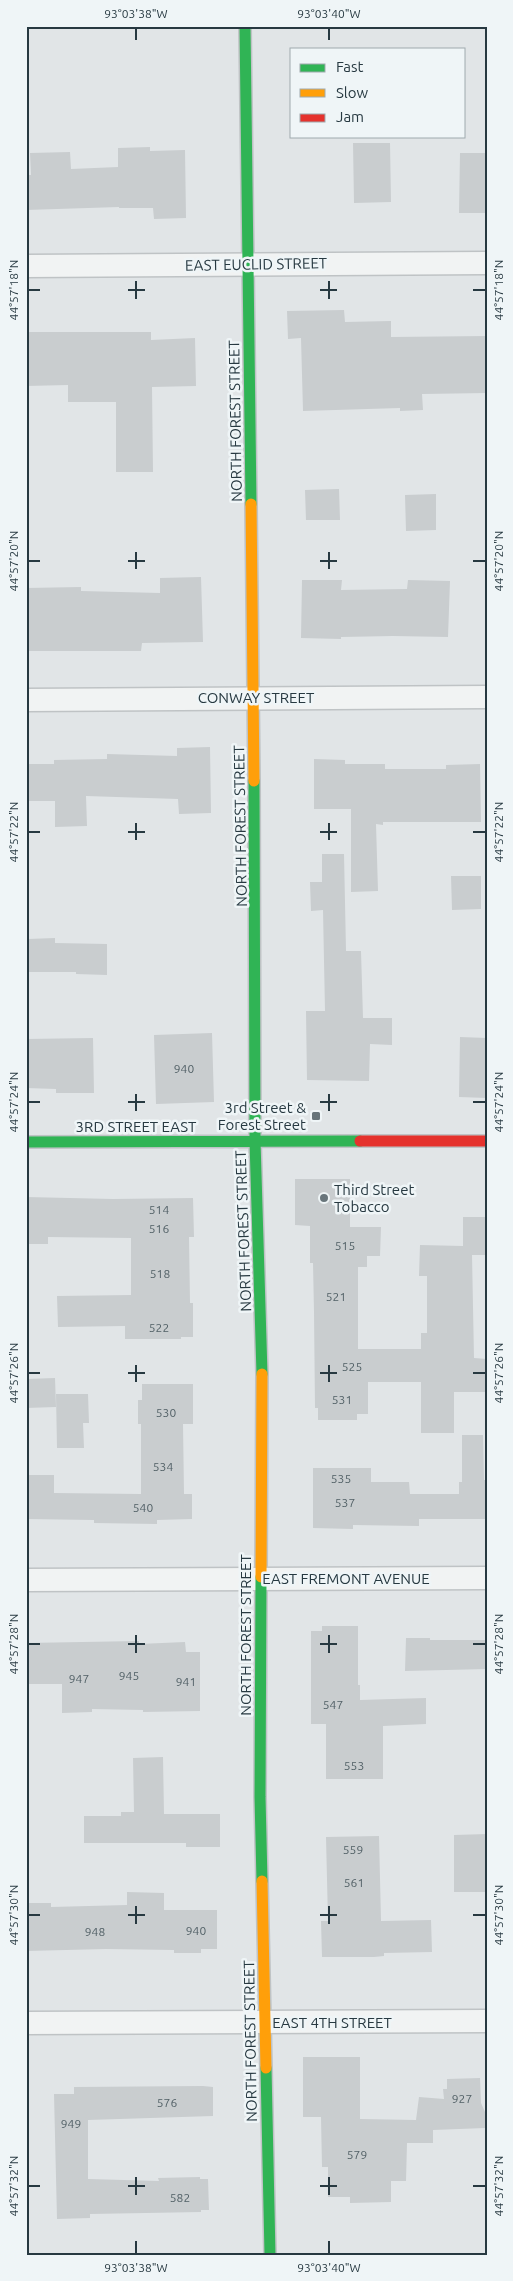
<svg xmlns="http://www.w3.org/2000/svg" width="513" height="2281" font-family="Ubuntu,sans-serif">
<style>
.building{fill:#c9cdcf}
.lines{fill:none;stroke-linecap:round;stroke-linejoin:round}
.street-casing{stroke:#bfc3c5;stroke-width:25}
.fast-casing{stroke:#bfc3c5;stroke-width:14}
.slow-casing{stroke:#bfc3c5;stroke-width:14}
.jam-casing{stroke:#bfc3c5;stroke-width:14}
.street{stroke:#f1f3f3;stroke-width:22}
.fast{stroke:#30b455;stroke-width:11}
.slow{stroke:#ff9f0a;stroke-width:11}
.jam{stroke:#e5322d;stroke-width:11}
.ticks{fill:none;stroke:#273941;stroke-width:2}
.poi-dot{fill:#68757b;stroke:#eff5f7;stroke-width:2}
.labels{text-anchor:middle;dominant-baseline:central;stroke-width:5;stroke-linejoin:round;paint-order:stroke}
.number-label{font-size:12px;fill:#505f65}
.street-label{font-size:15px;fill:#273941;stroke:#eff5f7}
.poi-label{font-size:15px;fill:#273941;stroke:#eff5f7;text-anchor:end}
.neatline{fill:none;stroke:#273941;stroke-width:2}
.ticks-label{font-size:12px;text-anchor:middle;fill:#273941}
</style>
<rect width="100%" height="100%" fill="#e1e5e7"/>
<path class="building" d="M353,143H390L391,202L354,203Z
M150,147V151L185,150L186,218L154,219L153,208H119V207L26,210V175H31L30,153L70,152L71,169L118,167V148Z
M460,153H487V213H459Z
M344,310L345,322L391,321V337L487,336V393L422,394L423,410L400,411V408L303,411L301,338L288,339L287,311Z
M26,332H151V340L195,338L196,386L152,387L153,472H116V402H68V385L26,386Z
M339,489L340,520H306L305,490Z
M436,494V530L406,531L405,495Z
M201,577L203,642L142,643L141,651H26V588L81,587V591L160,593V578Z
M302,580H342L341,590L407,589L408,580L450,581L448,637L393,636L341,637V639L301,638Z
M210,747L211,813L179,814L178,799L86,796L87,826L55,827V801H26V764H54V760L107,759V754L177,756V748Z
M314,759L345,760V764H385V769H446V765L480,764L481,822H383V825L376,824L378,891L351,892V809H314Z
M322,854H344L346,951H361L363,1018H392V1045L370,1044L369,1081L307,1080L306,1011H325L323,910L311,911L310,882H322Z
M451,876H481V909L452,910Z
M55,938V943L107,944V975L76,974V972H28V939Z
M212,1033L214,1102L156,1104L154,1035Z
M460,1037L487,1038V1098L459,1097Z
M93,1038L94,1093H56V1089L26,1088V1039Z
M295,1179H350V1227H381L380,1256H367V1267H358V1349H421V1333H427V1276H419L420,1245L463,1246V1217H487V1255H472L474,1358L487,1359V1392H454V1433H421V1382H368V1414H357V1420H318V1408H315L314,1312L313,1263H310V1226L295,1225Z
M26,1197L113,1199L193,1198L194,1237H189L190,1303H193V1337H181V1339H125V1326L58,1327L57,1296L131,1295V1238L48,1237V1244H26Z
M55,1378L56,1407L26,1408V1379Z
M142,1384H193V1424H183L184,1494H192V1519L157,1520V1524L94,1523V1520L26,1519V1475H54V1493L141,1494V1424H138V1400H142Z
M56,1394H88L89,1423H83L84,1448H57Z
M462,1435H483L484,1480H487V1519H419V1526L353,1525V1529L313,1528V1468H371V1482H409L410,1494H459V1482H462Z
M322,1626H358V1685H360V1700L426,1698V1724L383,1726V1779H326V1724H311V1631H322Z
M406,1638H430V1640H487V1669L405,1671Z
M139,1641V1644L185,1642L186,1652H200V1711L143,1712V1710L92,1709V1712L62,1713V1684H26V1643Z
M163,1757L164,1814H220V1847H186V1843H84V1816H121V1812H134L133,1758Z
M487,1834V1892H454V1835Z
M379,1836L381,1921L431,1920L432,1952L384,1953V1956L374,1957H322L321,1921H328L326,1837Z
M127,1892L164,1893V1910H217V1949H201V1953H174V1950L106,1949L26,1951V1903H51V1907L127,1905Z
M303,2057H360V2119L416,2120L419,2097L444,2099L443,2089H447V2079L480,2078L481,2103L485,2112V2128L433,2130V2143H407L406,2181H391V2202L350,2203V2197H328V2167H322L321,2117H303Z
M203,2086L213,2087V2116L88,2120V2179L159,2181L158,2178L200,2177V2179H208L209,2210H201V2212L90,2214V2218L57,2219L54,2094H74V2087Z"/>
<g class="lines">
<defs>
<path id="street" d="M26,266L487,263
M26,700L487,697
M26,1580L487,1578
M26,2023L487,2021"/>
<path id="fast" d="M245,26L251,504
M254,781L255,1141L262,1374
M26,1142L360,1141
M261,1577L260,1797L262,1881
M266,2068L270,2255"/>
<path id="slow" d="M251,504L254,781
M261,1577L262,1374
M262,1881L266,2068"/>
<path id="jam" d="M360,1141H487"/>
</defs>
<use href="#street" class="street-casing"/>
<use href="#fast" class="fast-casing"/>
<use href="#slow" class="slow-casing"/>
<use href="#jam" class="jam-casing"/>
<use href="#street" class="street"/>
<use href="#fast" class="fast"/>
<use href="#slow" class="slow"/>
<use href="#jam" class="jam"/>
</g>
<path class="ticks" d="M136,28V40M329,28V40M136,281V299M329,281V299M28,290H40M128,290H145M320,290H337M473,290H486M136,552V569M329,552V569M28,561H40M128,561H145M320,561H337M473,561H486M136,823V840M329,823V840M28,832H40M128,832H145M320,832H337M473,832H486M136,1094V1111M329,1094V1111M28,1102H40M128,1102H145M320,1102H337M473,1102H486M136,1365V1382M329,1365V1382M28,1373H40M128,1373H145M320,1373H337M473,1373H486M136,1635V1653M329,1635V1653M28,1644H40M128,1644H145M320,1644H337M473,1644H486M136,1906V1924M329,1906V1924M28,1915H40M128,1915H145M320,1915H337M473,1915H486M136,2177V2195M329,2177V2195M28,2186H40M128,2186H145M320,2186H337M473,2186H486M136,2241V2254M329,2241V2254"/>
<g class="poi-dot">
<rect x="311" y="1111" width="10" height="10" rx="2.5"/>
<circle cx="324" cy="1198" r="5"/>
</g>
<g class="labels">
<g class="number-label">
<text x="184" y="1068">940</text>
<text x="159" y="1209">514</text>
<text x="159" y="1228">516</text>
<text x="345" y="1245">515</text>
<text x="160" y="1273">518</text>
<text x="336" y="1296">521</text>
<text x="159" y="1327">522</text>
<text x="352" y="1366">525</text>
<text x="342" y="1399">531</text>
<text x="166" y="1412">530</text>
<text x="163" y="1466">534</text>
<text x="341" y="1478">535</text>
<text x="345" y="1502">537</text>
<text x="143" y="1507">540</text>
<text x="129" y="1675">945</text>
<text x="79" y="1678">947</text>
<text x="186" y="1681">941</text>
<text x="333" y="1704">547</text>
<text x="354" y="1765">553</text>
<text x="353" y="1849">559</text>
<text x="354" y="1882">561</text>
<text x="196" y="1930">940</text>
<text x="95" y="1931">948</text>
<text x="462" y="2098">927</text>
<text x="167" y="2102">576</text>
<text x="71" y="2123">949</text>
<text x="357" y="2154">579</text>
<text x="180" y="2197">582</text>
</g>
<g class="street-label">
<text transform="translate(256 264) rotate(-1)">EAST EUCLID STREET</text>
<text transform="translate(235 421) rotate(-91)">NORTH FOREST STREET</text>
<text x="256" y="697">CONWAY STREET</text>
<text transform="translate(240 826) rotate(-91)">NORTH FOREST STREET</text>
<text x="136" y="1126">3RD STREET EAST</text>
<text transform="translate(243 1231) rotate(-92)">NORTH FOREST STREET</text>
<text x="346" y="1578">EAST FREMONT AVENUE</text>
<text transform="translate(245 1635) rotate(-90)">NORTH FOREST STREET</text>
<text x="332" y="2022">EAST 4TH STREET</text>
<text transform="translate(250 2041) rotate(-91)">NORTH FOREST STREET</text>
</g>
<g class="poi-label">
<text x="306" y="1107">3rd Street &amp;<tspan x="306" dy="17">Forest Street</tspan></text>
<text x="334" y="1189" text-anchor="start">Third Street<tspan x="334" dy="17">Tobacco</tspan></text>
</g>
</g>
<rect width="513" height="2281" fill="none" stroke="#eff5f7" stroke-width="55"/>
<rect x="290" y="48" width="175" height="90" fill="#eff5f7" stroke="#9faaae"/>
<rect x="300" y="64" width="25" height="8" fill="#30b455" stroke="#9faaae"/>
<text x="336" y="72" font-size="15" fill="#273941">Fast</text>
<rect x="300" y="89" width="25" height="8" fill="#ff9f0a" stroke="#9faaae"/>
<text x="336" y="98" font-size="15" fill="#273941">Slow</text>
<rect x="300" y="114" width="25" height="8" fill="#e5322d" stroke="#9faaae"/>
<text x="336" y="122" font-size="15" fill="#273941">Jam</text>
<rect x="28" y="28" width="458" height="2226" class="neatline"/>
<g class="ticks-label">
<text x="136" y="18">93°03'38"W</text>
<text x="329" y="18">93°03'40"W</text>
<text transform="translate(499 290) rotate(-90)" y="4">44°57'18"N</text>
<text transform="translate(14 290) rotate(-90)" y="4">44°57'18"N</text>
<text transform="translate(14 561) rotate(-90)" y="4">44°57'20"N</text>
<text transform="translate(499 561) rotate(-90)" y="4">44°57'20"N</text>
<text transform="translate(14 832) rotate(-90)" y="4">44°57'22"N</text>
<text transform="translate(499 832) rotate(-90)" y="4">44°57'22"N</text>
<text transform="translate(14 1102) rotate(-90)" y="4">44°57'24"N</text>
<text transform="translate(499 1102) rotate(-90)" y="4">44°57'24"N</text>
<text transform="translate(14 1373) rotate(-90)" y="4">44°57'26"N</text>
<text transform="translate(499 1373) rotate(-90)" y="4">44°57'26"N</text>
<text transform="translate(14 1644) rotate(-90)" y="4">44°57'28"N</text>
<text transform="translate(499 1644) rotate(-90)" y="4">44°57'28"N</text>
<text transform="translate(14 1915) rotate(-90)" y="4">44°57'30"N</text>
<text transform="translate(499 1915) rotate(-90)" y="4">44°57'30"N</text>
<text transform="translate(14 2186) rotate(-90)" y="4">44°57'32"N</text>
<text transform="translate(499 2186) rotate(-90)" y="4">44°57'32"N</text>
<text x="136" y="2272">93°03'38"W</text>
<text x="329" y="2272">93°03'40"W</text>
</g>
</svg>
